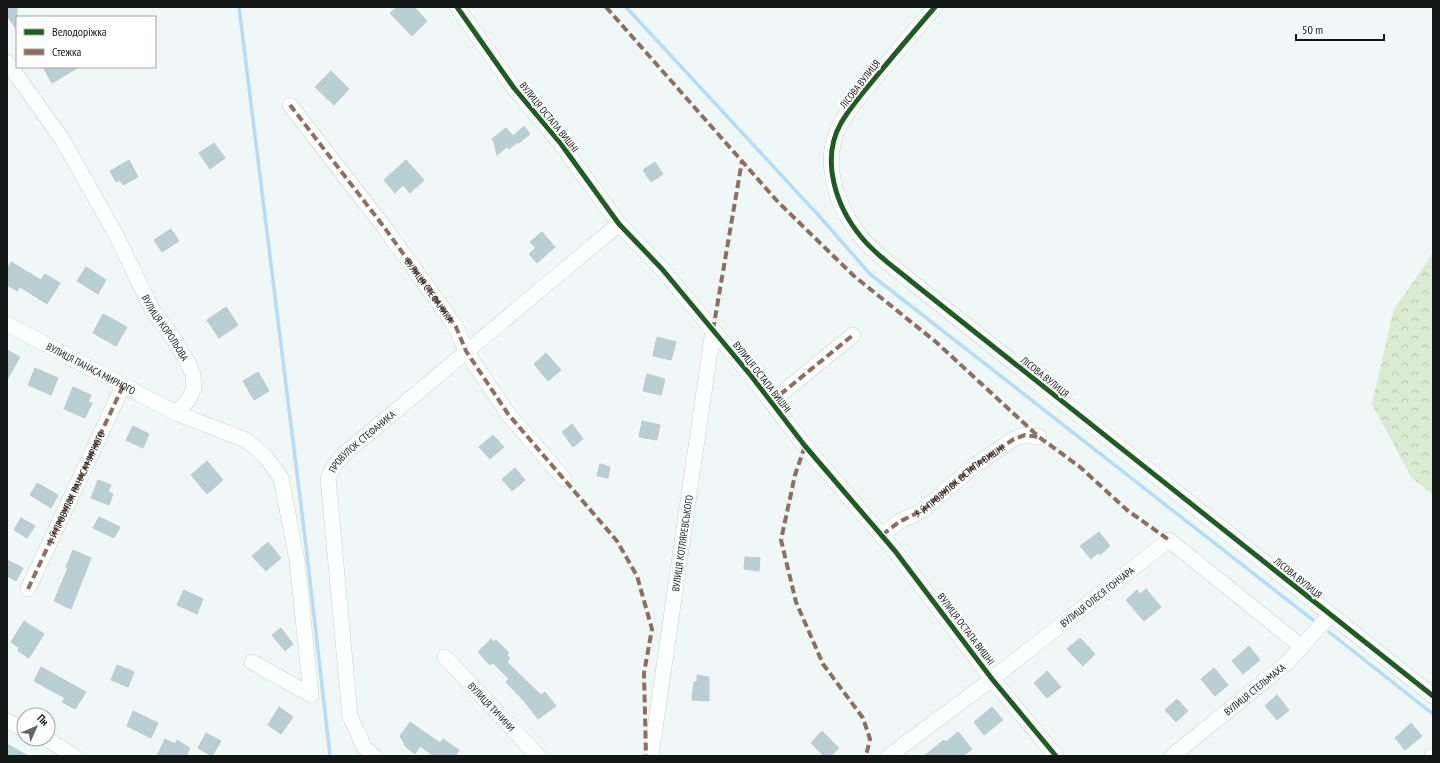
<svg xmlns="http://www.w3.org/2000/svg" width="1440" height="763" font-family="'PT Sans Narrow',sans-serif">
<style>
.forest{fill:url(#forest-crowns)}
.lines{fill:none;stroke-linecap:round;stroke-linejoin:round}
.stream{stroke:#b4ddf8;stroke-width:3.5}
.building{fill:#b8cfd3;stroke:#c1c8c8}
.minor-casing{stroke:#ccd2d1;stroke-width:16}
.minor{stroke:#fdfefe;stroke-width:15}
.quiet{stroke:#8d6e63;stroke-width:4;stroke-dasharray:8 4;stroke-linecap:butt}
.cycleway-casing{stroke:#fff;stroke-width:8}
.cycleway{stroke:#1b5e20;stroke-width:5}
.labels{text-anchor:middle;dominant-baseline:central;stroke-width:4;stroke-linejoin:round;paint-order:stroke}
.street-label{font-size:10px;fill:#131817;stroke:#fff}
</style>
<defs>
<pattern id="forest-crowns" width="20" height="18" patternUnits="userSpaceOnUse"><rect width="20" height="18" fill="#d9ecd2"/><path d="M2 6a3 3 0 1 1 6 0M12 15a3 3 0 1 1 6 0" fill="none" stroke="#b9cab4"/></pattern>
</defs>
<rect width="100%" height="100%" fill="#f0f8f7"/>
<path class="forest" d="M1433,253V495L1411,477L1372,404L1393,311Z"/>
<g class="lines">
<path class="stream" d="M239,7L306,546L330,756
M626,7L820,217L870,274L1313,620
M1329,632L1433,714"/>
</g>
<path class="building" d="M7,7H17V30L7,16Z
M397,7H414L427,21L412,36L390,13Z
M43,67H79L52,83Z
M331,71L349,89L334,105L315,87Z
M524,126L530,134L519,143L518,142L509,149L507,147L497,155L494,142L492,139L506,128L513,136Z
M214,143L225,158L210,169L199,153Z
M129,160L138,177L123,185L120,180L116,182L110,171Z
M406,160L424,180L410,193L403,185L395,193L384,180Z
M655,162L663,174L651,182L643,170Z
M171,229L179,241L162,252L154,240Z
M542,232L555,247L537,263L529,254L536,248L530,242Z
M11,262L41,280L45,274L60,283L47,304L20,287L17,291L7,285V269Z
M86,267L106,280L98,294L77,281Z
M226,307L238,325L219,338L207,320Z
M103,314L127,327L116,346L93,333Z
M657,337L676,342L671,360L653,356Z
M7,350L20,357L7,380Z
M546,353L561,370L548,381L534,364Z
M35,368L58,378L51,395L28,385Z
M258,372L269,391L254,400L243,381Z
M647,374L665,379L661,395L643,391Z
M73,387L91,395L88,402L92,403L85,418L64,409Z
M642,421L660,425L657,440L639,437Z
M572,424L583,439L573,447L562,432Z
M133,426L149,434L143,448L126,440Z
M493,435L504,447L490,459L479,447Z
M207,461L223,480L207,494L191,475Z
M600,464L610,467L608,478L597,476Z
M515,468L525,480L512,491L502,479Z
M98,480L111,485L108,492L113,494L109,505L91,498Z
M37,483L58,495L51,508L30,495Z
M99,517L120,527L114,538L93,528Z
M21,518L35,526L27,538L14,530Z
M1099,532L1110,546L1100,555L1098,553L1091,559L1080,546Z
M268,542L281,558L266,571L252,556Z
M73,550L91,558L71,609L54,601L68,568L66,567Z
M745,557L760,558L759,571L744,569Z
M7,560L23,568L16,581L7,576Z
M1146,589L1161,607L1144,621L1126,600L1137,590L1140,594Z
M184,590L203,599L197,614L177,605Z
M24,621L44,634L29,658L18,651L19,648L11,642Z
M281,628L293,644L285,651L272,635Z
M1080,638L1095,654L1083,666L1067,649Z
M491,639L494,642L496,640L509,653L507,655L510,658L507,662L541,695L545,692L556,706L538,719L525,702L506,682L509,679L493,663L490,665L478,652Z
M1249,646L1260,660L1243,674L1232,661Z
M117,665L134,672L128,687L111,680Z
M41,667L86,692L75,709L62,702L65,698L34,681Z
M1214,668L1228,685L1215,696L1201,679Z
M1047,671L1061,687L1047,698L1034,683Z
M697,675L709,677V701L692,700L694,682H697Z
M1277,695L1289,710L1277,720L1265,706Z
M1177,699L1188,711L1176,722L1165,710Z
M279,707L293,717L281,734L268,725Z
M992,707L1003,720L984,735L974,722Z
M133,711L158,723L151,738L127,726Z
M410,722L440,743L443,739L459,750L455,756H434L420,746L415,754L406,747L400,736Z
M1411,723L1422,736L1405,750L1395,738Z
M822,731L839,748L831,756H824L811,743Z
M958,732L972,749L963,756H924L944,740L946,742Z
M206,733L221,741L212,756L198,748Z
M165,739L175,744L177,740L190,748L186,756H157Z
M7,744L28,756H7Z"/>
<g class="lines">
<defs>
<g id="minor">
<path d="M457,7L514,88L561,144L619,224L662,269L752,377L805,446L895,551L992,679L1056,756"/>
<path d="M935,7C916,29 898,50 880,72C867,88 852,104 841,123C820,160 836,207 862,238C876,255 895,268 912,282L1433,696"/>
<path id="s1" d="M7,62L62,139L115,233L152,309L173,338L187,361L193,375L194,388L189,399L176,413"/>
<path id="s2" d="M290,105L384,227L456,327L466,351L508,414L564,479"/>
<path id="s3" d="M7,324L176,413L246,440L266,457L281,478L297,560L311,695L252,662"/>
<path d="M771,402L853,335"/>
<path id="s4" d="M882,535L899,522L923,510L974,466L1014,439L1025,435L1039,437"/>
<path d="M28,589L123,386"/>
<path id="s5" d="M445,657L538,756"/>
<path d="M7,721L24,729"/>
<path d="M47,739L74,756"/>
<path id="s6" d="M374,756L364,747L350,716L328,478L334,466L344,454L619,224"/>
<path id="s7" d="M651,756L713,330"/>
<path id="s8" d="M889,756L992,679L1169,540L1302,647"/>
<path id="s9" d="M1172,756L1288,662L1330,615"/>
<path d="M1432,756H1433"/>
</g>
</defs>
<use href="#minor" class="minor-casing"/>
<use href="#minor" class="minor"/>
<g class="quiet">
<path d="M606,7L778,202L854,276L936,342L1039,437L1080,467L1127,510L1169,540"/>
<path d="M290,105L384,227L456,327L466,351L508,414L617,541L637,576L652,629L644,673L646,756"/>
<path d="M713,330L742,161"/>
<path d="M771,402L853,335"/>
<path d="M805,446L795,475L781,540L796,602L823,664L863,718L870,739L866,756"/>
<path d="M882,535L899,522L923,510L974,466L1014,439L1025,435L1039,437"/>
<path id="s10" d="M28,589L123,386"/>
</g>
<defs>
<path id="cycleway" d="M457,7L514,88L561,144L619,224L662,269L752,377L805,446L895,551L992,679L1056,756
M935,7C916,29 898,50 880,72C867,88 852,104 841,123C820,160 836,207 862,238C876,255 895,268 912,282L1433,696"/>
</defs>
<use href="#cycleway" class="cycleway-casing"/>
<use href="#cycleway" class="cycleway"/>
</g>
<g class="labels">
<g class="street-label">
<text transform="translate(860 84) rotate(-52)">ЛІСОВА ВУЛИЦЯ</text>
<text transform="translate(549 117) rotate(51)">ВУЛИЦЯ ОСТАПА ВИШНІ</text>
<text stroke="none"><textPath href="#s2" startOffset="232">ВУЛИЦЯ СТЕФАНИКА</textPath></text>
<text stroke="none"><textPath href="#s1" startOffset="310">ВУЛИЦЯ КОРОЛЬОВА</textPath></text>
<text stroke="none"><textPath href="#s3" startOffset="95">ВУЛИЦЯ ПАНАСА МИРНОГО</textPath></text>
<text transform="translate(762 377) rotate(52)">ВУЛИЦЯ ОСТАПА ВИШНІ</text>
<text transform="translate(1045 377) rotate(39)">ЛІСОВА ВУЛИЦЯ</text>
<text stroke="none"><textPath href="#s6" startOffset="337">ПРОВУЛОК СТЕФАНИКА</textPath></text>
<text stroke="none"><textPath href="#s4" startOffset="95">3-Й ПРОВУЛОК ОСТАПА ВИШНІ</textPath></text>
<text stroke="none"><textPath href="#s10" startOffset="112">1-Й ПРОВУЛОК ПАНАСА МИРНОГО</textPath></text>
<text stroke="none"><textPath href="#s7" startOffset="215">ВУЛИЦЯ КОТЛЯРЕВСЬКОГО</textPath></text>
<text transform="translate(1298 578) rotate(39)">ЛІСОВА ВУЛИЦЯ</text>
<text stroke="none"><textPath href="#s8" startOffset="262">ВУЛИЦЯ ОЛЕСЯ ГОНЧАРА</textPath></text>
<text transform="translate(966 629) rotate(53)">ВУЛИЦЯ ОСТАПА ВИШНІ</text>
<text stroke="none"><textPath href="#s9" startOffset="106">ВУЛИЦЯ СТЕЛЬМАХА</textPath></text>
<text stroke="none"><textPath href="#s5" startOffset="68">ВУЛИЦЯ ТИЧИНИ</textPath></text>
</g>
</g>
<rect width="1440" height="763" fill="none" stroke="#131817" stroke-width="16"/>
<rect x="16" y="16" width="140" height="52" fill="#ffffff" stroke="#a1a3a2"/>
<rect x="24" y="29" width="20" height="6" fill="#1b5e20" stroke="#a1a3a2"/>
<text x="52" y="36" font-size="12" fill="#131817">Велодоріжка</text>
<rect x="24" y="49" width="20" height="6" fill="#8d6e63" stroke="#a1a3a2"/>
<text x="52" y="56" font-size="12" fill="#131817">Стежка</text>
<g transform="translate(36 727) rotate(45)"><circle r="19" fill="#ffffff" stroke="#a1a3a2"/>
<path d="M0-3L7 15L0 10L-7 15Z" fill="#606665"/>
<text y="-6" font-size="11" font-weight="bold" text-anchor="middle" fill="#131817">Пн</text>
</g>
<path d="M1296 34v6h88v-6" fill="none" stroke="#131817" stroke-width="2"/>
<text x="1302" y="34" font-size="12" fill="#131817" stroke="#ffffff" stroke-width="3" paint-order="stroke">50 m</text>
</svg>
